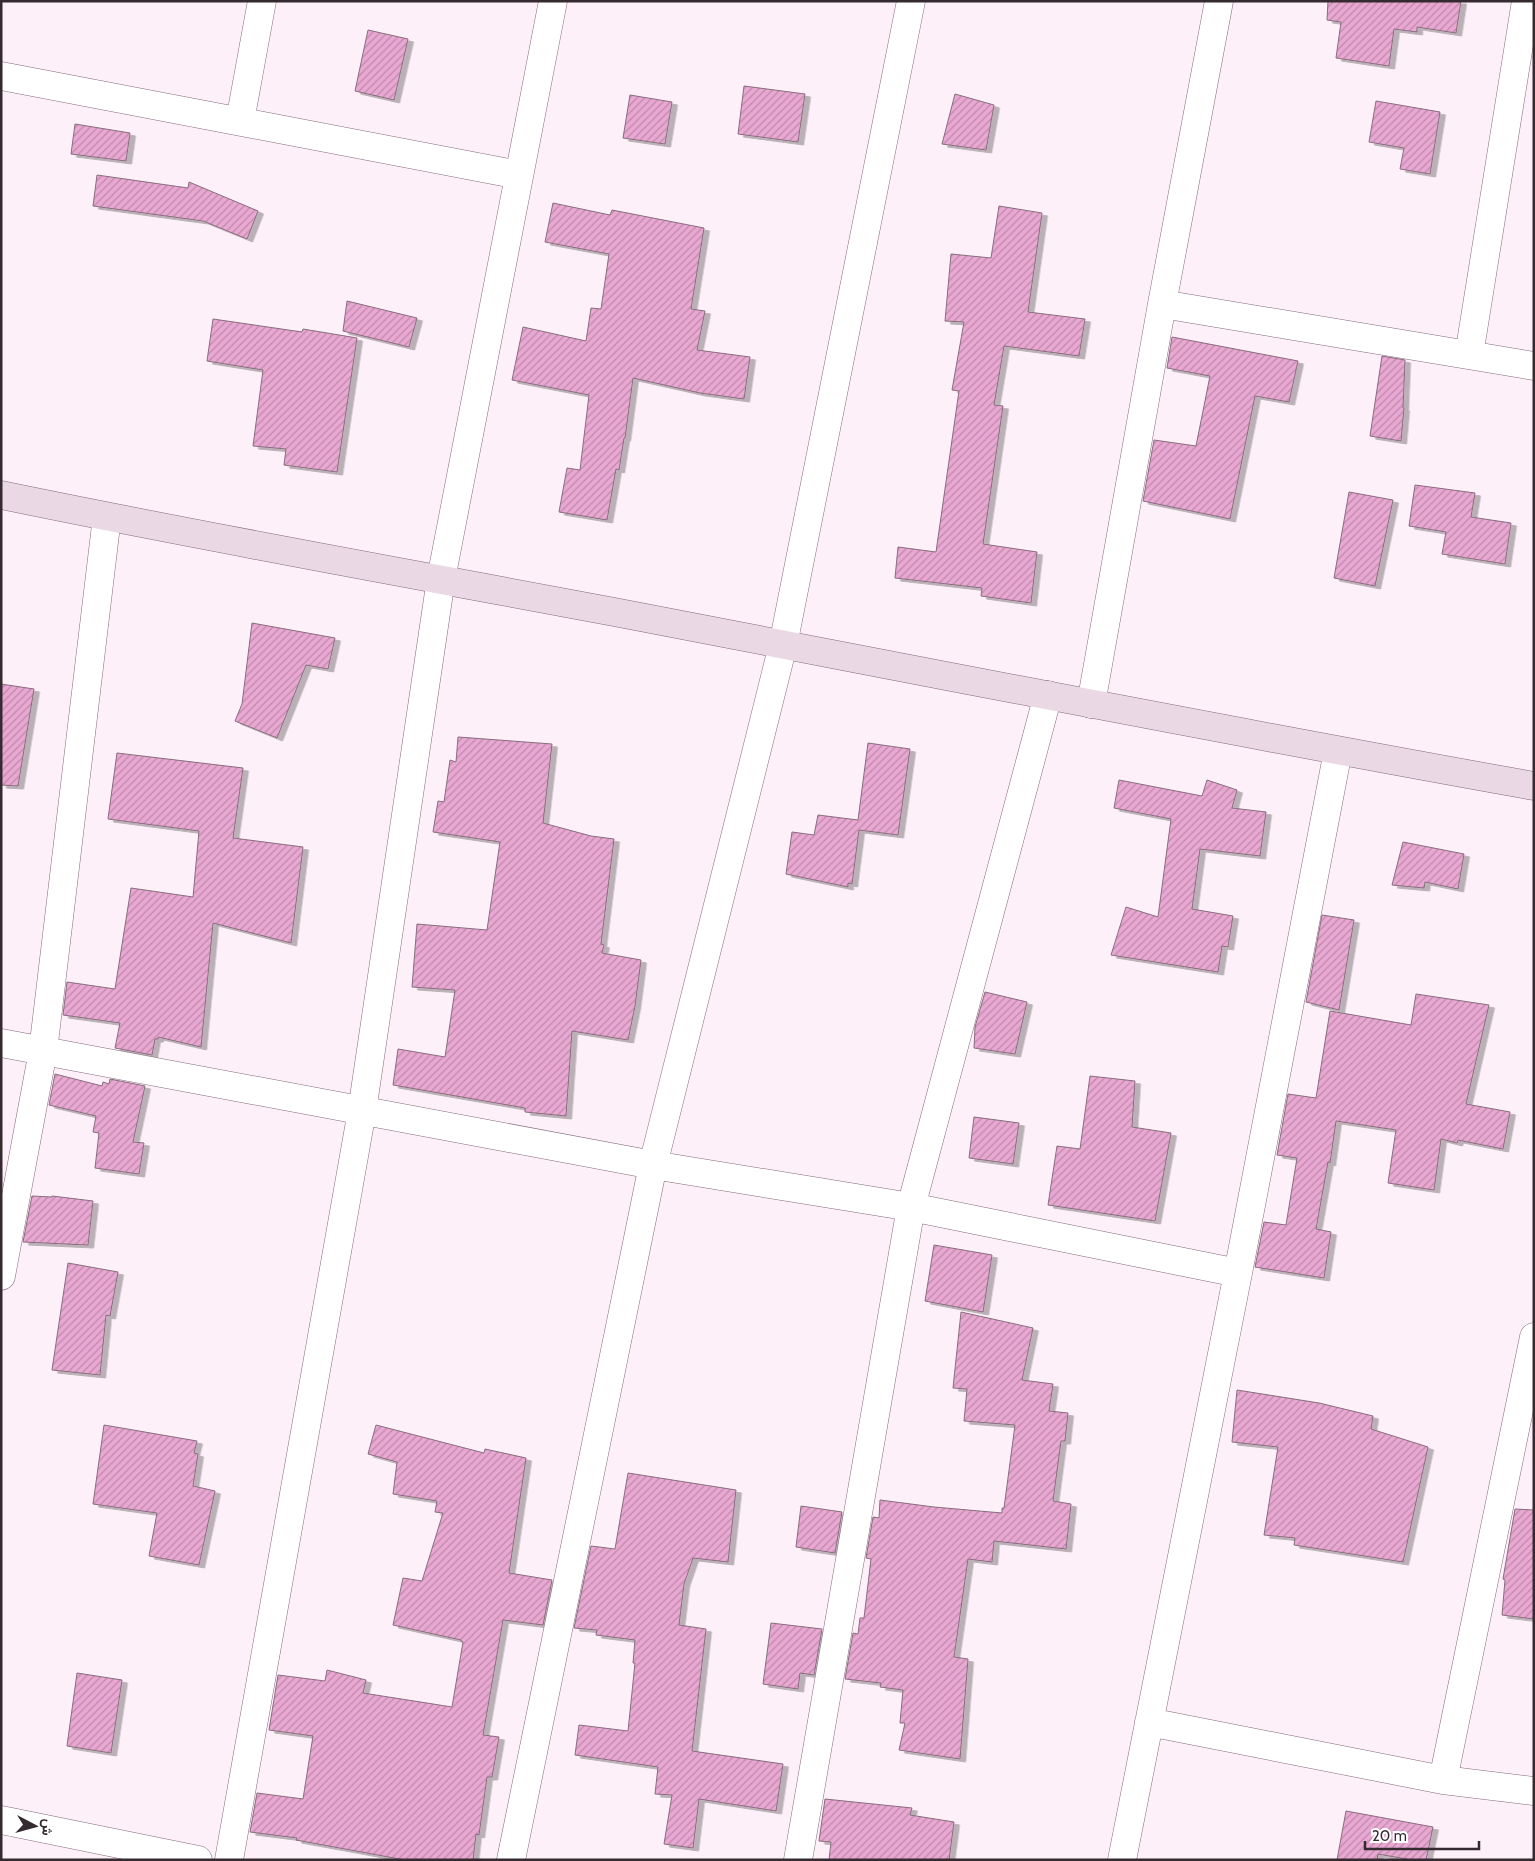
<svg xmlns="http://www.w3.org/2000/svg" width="1535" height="1861" font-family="Cabin,Vazirmatn,sans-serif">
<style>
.building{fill:url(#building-hatch);stroke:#876c7d;filter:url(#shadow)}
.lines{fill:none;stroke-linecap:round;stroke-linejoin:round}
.street-casing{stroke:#84697a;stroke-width:29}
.secondary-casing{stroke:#84697a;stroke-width:29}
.street{stroke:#fff;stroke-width:28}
.secondary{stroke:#ead8e4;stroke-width:28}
</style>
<defs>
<pattern id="building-hatch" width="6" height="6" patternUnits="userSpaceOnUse" patternTransform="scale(1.25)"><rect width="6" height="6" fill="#e9a8d2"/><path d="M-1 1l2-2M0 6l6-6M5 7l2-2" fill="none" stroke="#be89ab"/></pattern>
<filter id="shadow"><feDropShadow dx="5.5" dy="3" stdDeviation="0" flood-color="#0004"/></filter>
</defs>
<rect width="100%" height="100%" fill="#fdf0f8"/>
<path class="building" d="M1328,1H1461L1456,33L1417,27V32L1394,29L1389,66L1336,58L1341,22L1327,20Z
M368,30L408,39L394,100L355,91Z
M744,86L805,94L798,142L738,134Z
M955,94L994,105L986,150L942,144Z
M630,95L672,102L665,144L623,138Z
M1376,101L1440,112L1430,174L1400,169L1404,148L1369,142Z
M75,124L130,133L126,161L71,154Z
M97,175L188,188L189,182L258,211L247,239L203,221L93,206Z
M553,203L610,215L612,210L704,228L691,309L705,311L697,350L750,357L744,399L700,393L633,378L625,438H624L619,470L616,469L607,520L559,512L567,468L580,470L589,395L512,380L523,327L586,341L591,308L601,309L609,254L545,242Z
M999,206L1042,213L1028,312L1085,319L1079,356L1004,346L994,405L1003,406L983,544L1037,552L1031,603L981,596L982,588L895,578L898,547L936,552L959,391L952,390L964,322L945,321L951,254L991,258Z
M347,301L417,318L409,347L343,331Z
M213,319L302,332L303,329L357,338L337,472L284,465L286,449L253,446L263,370L207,361Z
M1172,337L1298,361L1289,402L1255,396L1230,519L1143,501L1154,440L1196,446L1210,376L1167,368Z
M1382,356L1405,360L1403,408H1404L1401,441L1370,436Z
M1415,485L1475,493L1471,517L1511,523L1505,564L1442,554L1446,532L1409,526Z
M1349,492L1393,500L1375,586L1334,578Z
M252,623L335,638L328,669L306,665L277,738L235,721L242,704Z
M1,684L34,689L18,786L1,785Z
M458,737L552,744L543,823L591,836L614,839L601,944L604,945L602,953L641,960L635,1006L628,1040L572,1031L566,1116L525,1112V1108L393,1085L398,1049L445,1057L455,990L412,987L417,924L487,930L500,842L433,832L438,801L444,802L450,760L456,762Z
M868,743L910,749L898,835L859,830L852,884L848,883V887L786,874L792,832L814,835L818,815L858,820Z
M117,753L243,768L233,838L303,847L291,943L213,923L201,1047L158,1037V1039H155L152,1055L115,1048L120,1023L63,1015L67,982L115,989L131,888L193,897L199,831L108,819Z
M1119,780L1202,796L1207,780L1237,790L1232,808L1266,812L1260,856L1200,849L1192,909L1233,916L1228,947L1222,946L1218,972L1111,955L1126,907L1158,917L1171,819L1114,808Z
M1403,842L1464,854L1458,889L1425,882L1424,888L1392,885Z
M1322,915L1354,920L1339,1010L1306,1002Z
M985,992L1027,1002L1015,1054L974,1048L975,1027Z
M1416,994L1489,1005L1466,1104L1510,1112L1503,1149L1458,1140L1457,1143L1441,1139L1434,1190L1388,1183L1396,1130L1336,1121L1330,1163L1328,1162L1316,1229L1331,1232L1324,1278L1255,1267L1264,1222L1286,1225L1297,1158L1277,1155L1288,1094L1316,1098L1330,1011L1411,1025Z
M55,1074L102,1086L103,1082L109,1084L110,1079L145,1086L133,1142L144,1143L139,1174L95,1168L99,1133L93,1132L96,1116L49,1105Z
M1090,1076L1135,1081L1132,1127L1171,1133L1155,1221L1048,1205L1057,1146L1080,1149Z
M974,1117L1019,1123L1013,1164L969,1158Z
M32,1196L52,1197V1196L93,1201L88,1245L23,1242Z
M934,1245L992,1255L983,1312L925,1301Z
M68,1263L118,1272L110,1316L106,1315L100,1375L52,1370Z
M961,1312L1033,1328L1022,1380L1053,1384L1049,1411L1068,1413L1065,1441H1061L1053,1501L1071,1504L1066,1549L994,1541L992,1562L968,1559L954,1657L968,1659L960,1759L899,1750L905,1723H900L903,1690L880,1687L881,1683L845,1679L853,1633L858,1634L860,1618H864L871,1559L866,1558L873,1517L879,1518L880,1500L934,1507L1002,1513V1508H1004L1015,1425L964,1421L967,1389L953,1388Z
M1237,1390L1319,1403L1373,1416L1371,1429L1428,1447L1403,1562L1294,1545L1295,1538L1264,1535L1278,1447L1232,1442Z
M104,1425L197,1441L194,1453L198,1454L193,1486L215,1491L199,1565L149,1556L157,1513L93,1504Z
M376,1425L484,1453L485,1449L526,1458L509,1573L552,1580L543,1625L503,1620L483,1735L499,1737L492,1777H487L479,1835L476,1834L473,1860H405L296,1840L297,1838L250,1832L257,1793L303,1799L313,1736L269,1730L278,1675L325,1681L327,1670L366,1680L363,1693L452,1707L463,1642L461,1641V1640L393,1625L403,1578L422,1581L443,1513L435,1512L437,1501L393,1494L397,1462L368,1454Z
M628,1473L736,1490L728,1562L693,1558L684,1584L679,1625L706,1629L692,1751L783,1764L776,1811L699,1799L693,1848L664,1844L672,1795L655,1794L658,1767L575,1755L579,1725L628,1731L635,1663H633L635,1640L596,1635L597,1630L574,1628L591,1546L615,1549Z
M801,1506L842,1512L835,1553L796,1547Z
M1515,1509L1534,1510V1619L1502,1615L1505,1580L1503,1579Z
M771,1623L822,1629L814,1675L800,1673L798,1689L763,1684Z
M77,1673L122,1680L111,1753L67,1746Z
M825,1799L912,1808L910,1815L954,1822L949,1860H829L831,1842L819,1841Z
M1346,1811L1433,1827L1426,1860H1412L1378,1854L1377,1860H1337Z"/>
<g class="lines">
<defs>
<path id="street" d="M1,76L519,175
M240,121L262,1
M1162,304L1534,366
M1469,355L1526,1
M1091,704L1162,304L1219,1
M1,1043L653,1165L911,1207L1238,1273
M1,1276L43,1051L107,517
M1149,1722L1443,1780L1534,1791
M1443,1780L1534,1337
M1,1820L198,1860
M229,1860L362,1111L441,579L553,1
M511,1860L653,1165L783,645L911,1
M798,1860L911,1207L1048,695
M1122,1860L1238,1273L1338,751"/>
<path id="secondary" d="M1,495C203,537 407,573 609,611C917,670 1225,731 1534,786"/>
</defs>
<use href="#street" class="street-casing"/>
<use href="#secondary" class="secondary-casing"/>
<use href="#street" class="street"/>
<use href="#secondary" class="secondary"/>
</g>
<rect width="1535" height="1861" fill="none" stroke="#362a31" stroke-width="5"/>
<g transform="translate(35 1826) rotate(96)" stroke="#ffffff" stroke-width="4" paint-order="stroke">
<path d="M0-4L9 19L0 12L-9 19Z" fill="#362a31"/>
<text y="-8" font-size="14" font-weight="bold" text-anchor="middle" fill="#362a31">ش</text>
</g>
<path d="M1365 1841v8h114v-8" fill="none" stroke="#362a31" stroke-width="2.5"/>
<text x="1372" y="1841" font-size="15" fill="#362a31" stroke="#ffffff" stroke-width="4" paint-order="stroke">20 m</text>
</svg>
